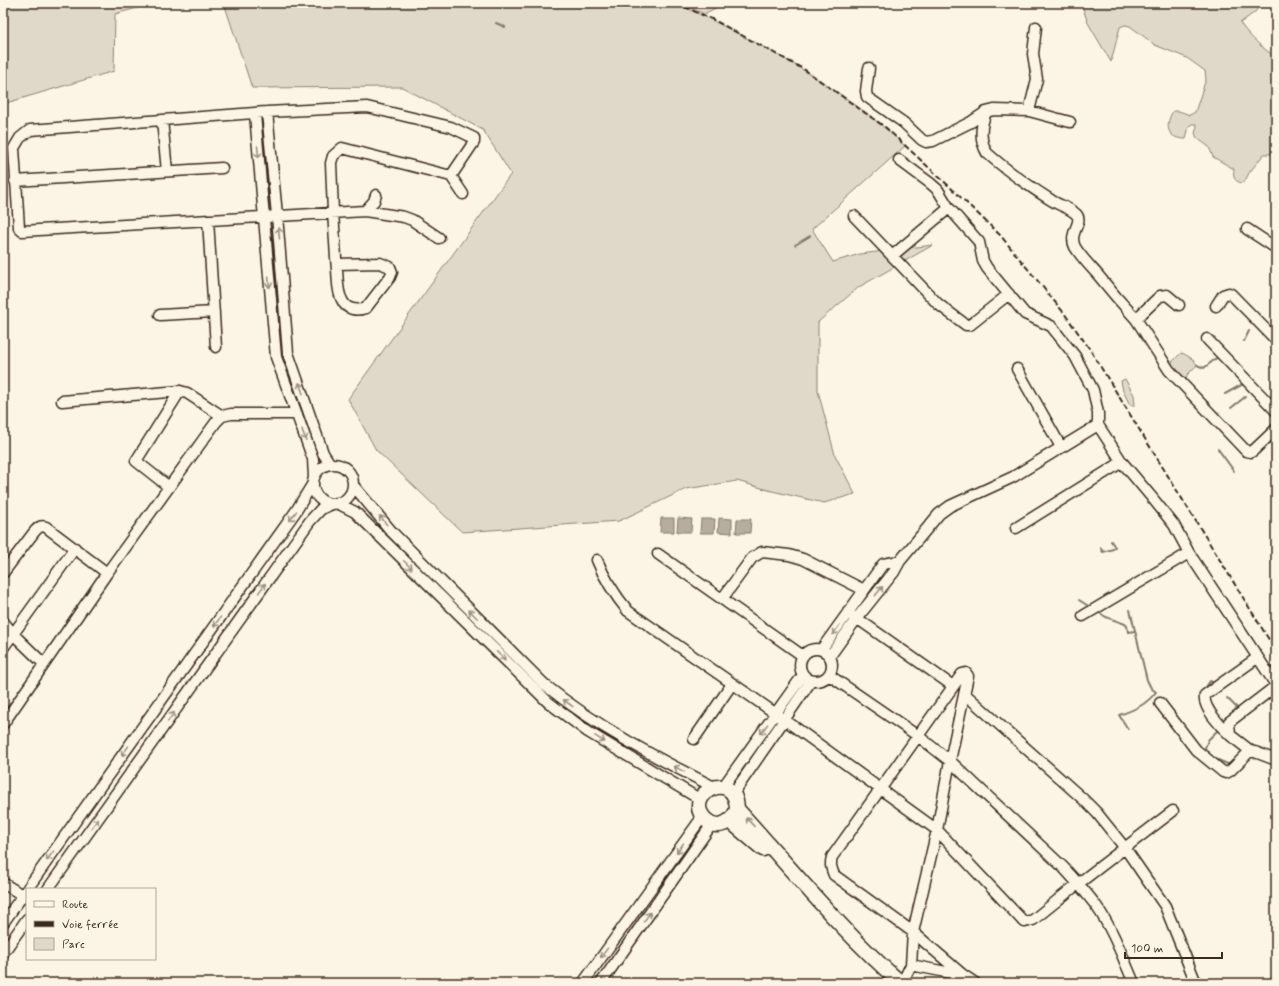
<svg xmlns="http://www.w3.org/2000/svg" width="1279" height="986" font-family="Mynerve,sans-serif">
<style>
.green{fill:#e0d8c8;stroke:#8e8173}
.water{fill:#b7ad9e;stroke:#85796b}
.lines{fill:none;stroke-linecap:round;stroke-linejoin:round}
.stream{stroke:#85796b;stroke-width:2}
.minor-casing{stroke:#3b2a1e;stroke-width:13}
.highway-casing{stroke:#3b2a1e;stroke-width:17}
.minor{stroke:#fcf5e5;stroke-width:10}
.highway{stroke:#fcf5e5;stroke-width:14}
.rail{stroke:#3b2a1e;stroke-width:2;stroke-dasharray:6 3;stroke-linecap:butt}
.oneway{stroke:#9c9082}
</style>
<rect width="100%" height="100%" fill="#fcf5e5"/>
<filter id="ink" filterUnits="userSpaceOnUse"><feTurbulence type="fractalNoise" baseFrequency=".025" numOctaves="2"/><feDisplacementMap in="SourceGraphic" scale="8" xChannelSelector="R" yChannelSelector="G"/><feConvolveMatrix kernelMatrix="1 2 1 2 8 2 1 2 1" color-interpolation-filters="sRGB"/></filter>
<g filter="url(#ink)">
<path class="green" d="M4,3H156L115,14L114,71L3,104V4Z
M224,3H676C757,41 840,85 905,146L812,229L833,262L860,254L933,245L859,287L818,322V391L835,455L855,494L824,503L772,491L737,481L686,489L619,521L462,532L376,450L348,399L511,174L483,130L402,87L252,88Z
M679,3H725L704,14Z
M1081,3H1262L1255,12L1240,23C1250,37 1262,48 1276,57V140L1271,154H1264L1249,173L1245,181L1242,183C1233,181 1233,176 1234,169L1213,157L1209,147L1197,138L1195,133L1197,127L1196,124H1192L1189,126L1186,139C1167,139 1164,126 1173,111H1179L1190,115L1195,112L1206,79L1205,71L1187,58L1155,45L1130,26L1125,25L1120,27L1111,62L1088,23Z
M1181,353C1186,354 1195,360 1197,365L1187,375L1186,381L1172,365V362Z
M1125,379L1134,395L1135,405H1130L1123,391L1121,381Z"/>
<path class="water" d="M661,518H674V532H660Z
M678,518L692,519L691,532H677Z
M719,518L732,519V533L718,532Z
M701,519H715L714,533H700Z
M737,519H751L750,533H736Z"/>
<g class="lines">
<path class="stream" d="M496,23L505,27
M795,245L810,236
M1244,341L1249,331
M1197,365L1204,368L1219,356
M1225,394L1245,383
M1231,408L1245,397
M1218,449L1234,471
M1101,548L1103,552L1113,549L1115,547L1111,541
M1079,600L1090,607
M1098,612L1106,617L1125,624L1127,626L1128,632L1135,631
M1204,690L1210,681L1214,683
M1227,698L1237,708L1233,713
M1220,728L1208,740L1205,748L1213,758L1230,765
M1128,729L1119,715C1134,710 1146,705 1156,692L1151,688L1147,680L1130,610"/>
<defs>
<path id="minor" d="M869,68L866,91L867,97L904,123L922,140L926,142L933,141L971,122L986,112L994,110L1029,111L1070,122
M1029,111L1037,79L1033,54L1036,27
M267,112L277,215L288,353L323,453L330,464
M986,112C981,125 979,140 987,153C1006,170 1029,186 1051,200C1058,205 1071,208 1077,215C1083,223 1068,233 1075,247C1081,257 1090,266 1098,275C1110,290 1123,305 1136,319
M255,114L276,357L313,459L314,477
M162,120L167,171
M899,160L930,183L938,190L949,208L979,242L983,261L987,268L1025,314L1051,326L1075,356L1093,390L1098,413V425L1122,462L1154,500L1174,525L1189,553L1276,685
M15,181L222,168
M365,211L374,201L376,195
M854,216L938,304L966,325H970L1009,294
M208,220L216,347
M1247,229L1276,248
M439,238L412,220L404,217L365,211L22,231L19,228L14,148L20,138L30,130L267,112L367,107L451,127L474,138V142L451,176
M892,256L949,208
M337,264L380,263L390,267L392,272L390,277L366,308C357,311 346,310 342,300C337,292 338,279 337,270C334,234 332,198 331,163L333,156L342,148L451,176L463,194
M1179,305L1167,295L1160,296L1136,319L1169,370L1246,451L1251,452L1254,450L1276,429
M1216,306L1223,295L1229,293L1231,294L1276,340
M160,315L214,312
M1207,339L1276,411
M1017,369L1061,447
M62,401L180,391L187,393L222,416
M313 484a20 20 0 1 1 40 0a20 20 0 1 1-40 0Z
M353,485L392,532L545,685C597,727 655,757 714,787
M169,487L136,461L180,391
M337,503L355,512L548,702L588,732L701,800
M1016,528L1122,462
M658,554L803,656
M597,560C605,580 614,594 628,611L785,720L937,830L1022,920L1025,922L1033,920L1079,883L1173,811
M3,573L35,531C39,527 41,525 46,527L107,573
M722,599L752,558L762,552L789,555L803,559L864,590
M848,612L953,686
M1083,616L1189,553
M3,621L13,634L44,664
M3,648L75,548
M800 665a16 16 0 1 1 32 0a16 16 0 1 1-32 0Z
M821,650L883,564L900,561
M830,656L857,618L894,572L900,561L939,514L950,506L1013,477L1098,425
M829,675L918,736L950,761L1063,867C1075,880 1087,893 1097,907C1113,930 1123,958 1134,983
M965,694L1083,799L1097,813L1125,848L1165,906L1196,983
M1160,703L1196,750L1223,772L1226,773L1230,771L1249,752H1255L1276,760
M3,724L107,573L216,422L222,416L231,414H297
M1230,735C1221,727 1202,707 1205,695L1257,658
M694,739L732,684
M1252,752L1230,735L1229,722L1276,686
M723,787L803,675
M733,794L811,681
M3,883L22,895
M48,889L310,521L321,509L332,504
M3,923L296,511L313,483
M3,953L27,919
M911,965L961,975
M583,983L703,816
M601,983L712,824
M902,983L911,965L913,932L937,830L950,761L968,676L966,673L962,674L832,857C830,864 831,868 834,875L913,932L963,975L975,983"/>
<path id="highway" d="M737,809C733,822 718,831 706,820C680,796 735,765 737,809C791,868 841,931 901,983
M730,821L763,849"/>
</defs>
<use href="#minor" class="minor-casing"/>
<use href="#highway" class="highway-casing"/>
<use href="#minor" class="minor"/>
<use href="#highway" class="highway"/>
<path class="rail" d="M676,3L714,20L805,70L885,127L951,188L1000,235L1064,313L1089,348L1276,651"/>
</g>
<defs><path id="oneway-shaft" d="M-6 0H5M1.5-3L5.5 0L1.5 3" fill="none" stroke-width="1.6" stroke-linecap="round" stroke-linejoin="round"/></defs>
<g class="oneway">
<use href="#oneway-shaft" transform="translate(258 152) rotate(85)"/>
<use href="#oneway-shaft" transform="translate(279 233) rotate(-94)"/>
<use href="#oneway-shaft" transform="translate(269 282) rotate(86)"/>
<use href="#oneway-shaft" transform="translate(301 388) rotate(-109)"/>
<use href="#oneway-shaft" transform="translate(304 435) rotate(70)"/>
<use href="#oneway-shaft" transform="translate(293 516) rotate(125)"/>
<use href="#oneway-shaft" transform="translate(383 520) rotate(-129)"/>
<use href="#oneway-shaft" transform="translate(408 565) rotate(45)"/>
<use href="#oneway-shaft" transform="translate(262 588) rotate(-55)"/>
<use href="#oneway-shaft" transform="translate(879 591) rotate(-51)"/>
<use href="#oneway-shaft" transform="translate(473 614) rotate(-135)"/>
<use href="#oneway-shaft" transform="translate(217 622) rotate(126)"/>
<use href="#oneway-shaft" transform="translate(836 630) rotate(126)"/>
<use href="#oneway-shaft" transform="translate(501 656) rotate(44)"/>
<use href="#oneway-shaft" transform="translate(568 703) rotate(-143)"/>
<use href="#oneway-shaft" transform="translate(171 717) rotate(-55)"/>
<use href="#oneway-shaft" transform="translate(764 729) rotate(126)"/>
<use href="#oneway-shaft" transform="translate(600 739) rotate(31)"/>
<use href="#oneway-shaft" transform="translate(125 751) rotate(126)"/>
<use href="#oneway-shaft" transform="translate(679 769) rotate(-151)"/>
<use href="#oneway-shaft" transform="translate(750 822) rotate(-133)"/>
<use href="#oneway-shaft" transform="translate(95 823) rotate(-55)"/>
<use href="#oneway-shaft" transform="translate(680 848) rotate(126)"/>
<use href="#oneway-shaft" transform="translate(50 856) rotate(126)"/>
<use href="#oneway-shaft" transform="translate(647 917) rotate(-55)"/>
<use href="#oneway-shaft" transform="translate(604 953) rotate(126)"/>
</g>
</g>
<rect width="1279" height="986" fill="none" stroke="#fcf5e5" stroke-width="16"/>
<rect x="8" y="8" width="1263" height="970" fill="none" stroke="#3b2a1e" stroke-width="1.5" filter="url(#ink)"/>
<rect x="26" y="888" width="130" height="72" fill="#fcf5e5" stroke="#afa495"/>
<rect x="34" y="901" width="20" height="6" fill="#fcf5e5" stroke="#afa495"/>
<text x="62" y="908" font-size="12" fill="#3b2a1e">Route</text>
<rect x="34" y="921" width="20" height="6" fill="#3b2a1e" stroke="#afa495"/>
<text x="62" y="928" font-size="12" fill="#3b2a1e">Voie ferrée</text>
<rect x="34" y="938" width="20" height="12" fill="#e0d8c8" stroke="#afa495"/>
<text x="62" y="948" font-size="12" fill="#3b2a1e">Parc</text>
<path d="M1125 952v6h97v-6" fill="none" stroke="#3b2a1e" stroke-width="2"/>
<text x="1131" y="952" font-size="12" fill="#3b2a1e" stroke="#fcf5e5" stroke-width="3" paint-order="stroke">100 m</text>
</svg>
